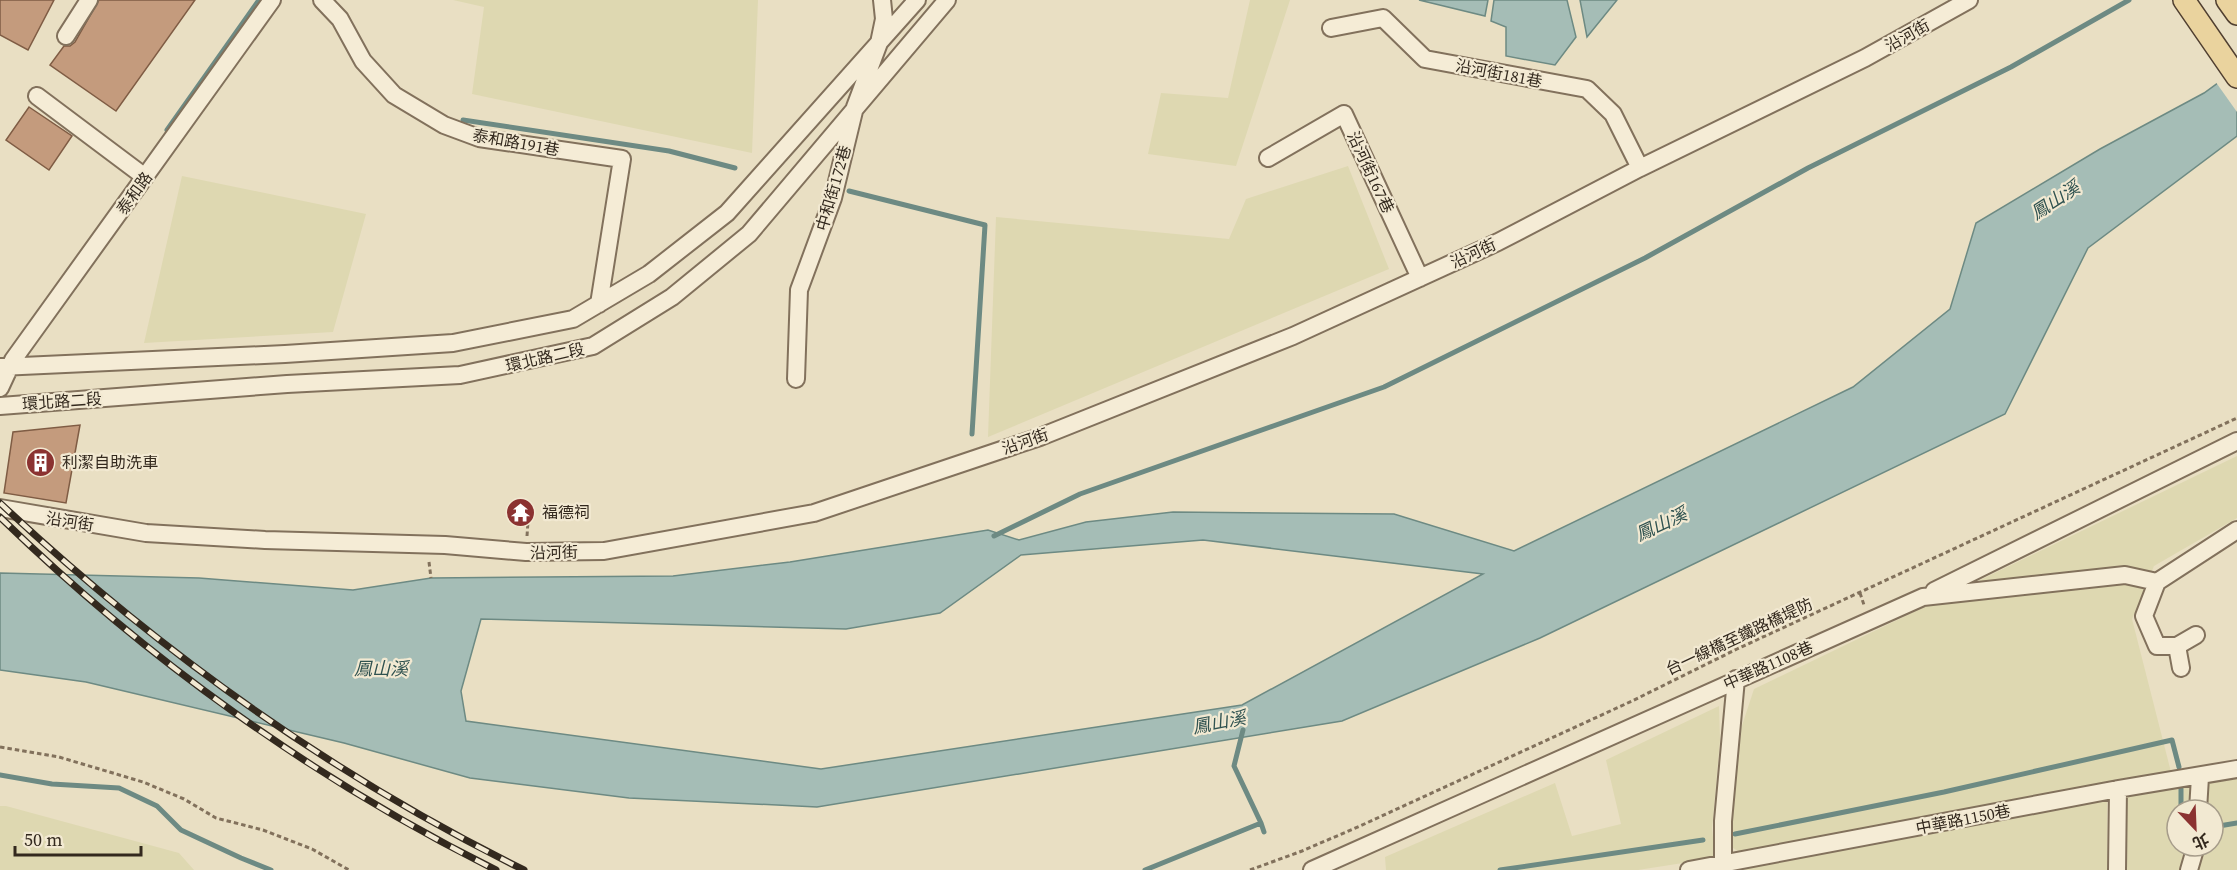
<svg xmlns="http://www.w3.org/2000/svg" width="2237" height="870" font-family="'Source Serif 4','Noto Sans TC',serif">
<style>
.farmland{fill:#ded8b1;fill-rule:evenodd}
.water{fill:#a5bdb6;stroke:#6d8a83;stroke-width:1.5;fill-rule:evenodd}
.pier{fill:#e9dfc3}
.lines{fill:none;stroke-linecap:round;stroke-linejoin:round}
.stream{stroke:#6d8a83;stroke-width:5}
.building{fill:#c49b7d;stroke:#7f5c44;stroke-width:1.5}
.minor-casing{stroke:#82715c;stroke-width:20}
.major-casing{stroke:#503f30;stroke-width:24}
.path{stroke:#82715c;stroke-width:3;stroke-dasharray:4.5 3;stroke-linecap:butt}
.minor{stroke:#f5ecd6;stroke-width:16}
.major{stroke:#ead39e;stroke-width:21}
.rail-casing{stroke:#33291e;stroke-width:7}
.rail{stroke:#f2e9d2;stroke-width:4.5;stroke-dasharray:14;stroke-linecap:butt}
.labels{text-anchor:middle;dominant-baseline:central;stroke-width:4.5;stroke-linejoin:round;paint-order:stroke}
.street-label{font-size:16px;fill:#33291e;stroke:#f2e9d2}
.poi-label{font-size:16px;fill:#33291e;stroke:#f2e9d2;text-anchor:start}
.water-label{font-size:18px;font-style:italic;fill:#2f5250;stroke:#f2e9d2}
</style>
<rect width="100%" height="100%" fill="#e9dfc3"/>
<path class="farmland" d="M453,0H758L752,153L472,94L484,7Z
M1250,0H1290L1236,166L1148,154L1161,93L1228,98Z
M1348,166L1389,269L988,437L996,217L1229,239L1246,199Z
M182,176L366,214L333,332L144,343Z
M2237,456V518L2154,566L2132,619L2171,772L1740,852L1733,848L1727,817L1733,753L1754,689Z
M1719,706L1720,740L1712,828L1715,858L1638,870H1386L1385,857L1555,783L1572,836L1621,824L1606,760Z
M2237,778V870H2124V793L2173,789ZM2177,810H2213V846H2177Z
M2107,798V870H1719Z
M0,806H6L179,853L194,870H0Z"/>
<path class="water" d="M1419,0H1488L1485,16Z
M1494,0H1567L1576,37L1555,65L1506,56V27L1491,21Z
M1580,0H1617L1587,37Z
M2237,69V136L2088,248L2005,414L1540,638L1342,721L817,807L629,798L470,778L344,743L86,682L0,670V573L199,578L353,590L431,578L673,576L790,562L988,530L1019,540L1086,522L1173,512L1394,514L1514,551L1853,387L1950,309L1976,223L2100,149L2204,93ZM1203,540L1483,574L1242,705L821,769L466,721L461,691L481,619L846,629L940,613L1021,555Z"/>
<path class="pier" d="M2237,66V112L2215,81Z"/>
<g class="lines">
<path class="stream" d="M463,120L669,151L735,168
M167,130L259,0
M849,191L985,225L972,434
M994,536L1080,494L1384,387L1645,258L1808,168L2011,67L2129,0
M1243,730L1234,766L1261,823
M0,775L52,784L119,788L157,806L181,830L241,858L271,870
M2181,789V810
M2213,827L2237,823
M1735,834L1944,792L2172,740L2179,767
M1145,870L1261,823L1264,832
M1500,870L1703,840"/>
</g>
<path class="building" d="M0,0H54L28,50L0,35Z
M99,0H195L116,111L50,65L64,46H70L75,42Z
M29,107L72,136L49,170L6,140Z
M80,425L66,503L4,493L13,432Z"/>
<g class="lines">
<defs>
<path id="minor" d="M322,0L340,19L363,61L394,95L444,125L479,138L622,159L599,304
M1331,28L1383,18L1425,59L1587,89L1613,114L1640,168
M66,36L89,0
M37,96L145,177
M1268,158L1344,114L1420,278
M0,367L285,354L453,343L573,319L649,274L727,213L917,0
M796,379L799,290L833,198L855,107L879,43L884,19L882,0
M0,388L13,360L272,0
M0,406L287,384L460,375L593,346L672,297L749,234L947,0
M0,508L146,533L265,540L445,545L526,552L604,551L814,513L1040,437L1293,336L1498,242L1640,168L1865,58L1969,0
M2157,582L2144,616L2157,646H2177L2196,635
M1934,591L2237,441
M2177,646L2181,668
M2198,810L2200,777
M1723,864V821L1736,679
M1312,870L1923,597L2125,575L2157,582L2237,530
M1689,870L2118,789L2237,769
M2117,870L2118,789
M2189,870L2196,846"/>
<path id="major" d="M2184,0L2237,77
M2227,0L2237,14"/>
</defs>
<use href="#minor" class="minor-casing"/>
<use href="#major" class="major-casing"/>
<path class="path" d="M527,536L529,507
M429,562L431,578
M1860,593L1864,605
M0,747L59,757L143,782L184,799L216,818L263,830L312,849L349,870
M1250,870L1302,851L1360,826L1632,701L1737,649L2237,418"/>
<use href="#minor" class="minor"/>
<use href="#major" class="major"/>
<defs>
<path id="rail" d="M0,503C157,650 332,775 524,870
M0,517C145,658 315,780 496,870"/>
</defs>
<use href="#rail" class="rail-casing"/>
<use href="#rail" class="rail"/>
</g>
<defs>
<symbol id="building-disc" viewBox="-11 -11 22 22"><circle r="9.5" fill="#8b3231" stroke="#f2e9d2"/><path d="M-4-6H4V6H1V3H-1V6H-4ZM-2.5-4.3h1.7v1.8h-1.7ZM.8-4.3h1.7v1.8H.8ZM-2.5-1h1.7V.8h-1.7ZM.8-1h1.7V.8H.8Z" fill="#fff"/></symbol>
<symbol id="temple-disc" viewBox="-11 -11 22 22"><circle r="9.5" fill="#8b3231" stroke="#f2e9d2"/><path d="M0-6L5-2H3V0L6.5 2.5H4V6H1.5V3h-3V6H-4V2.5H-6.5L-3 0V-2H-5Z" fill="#fff"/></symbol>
</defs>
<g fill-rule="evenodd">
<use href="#building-disc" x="24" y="446" width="33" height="33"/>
<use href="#temple-disc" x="504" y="496" width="33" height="33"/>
</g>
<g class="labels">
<g class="street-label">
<text transform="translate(1907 35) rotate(-29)">沿河街</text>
<text transform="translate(1499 73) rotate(11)">沿河街181巷</text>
<text transform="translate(516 142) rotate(10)">泰和路191巷</text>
<text transform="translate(1371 172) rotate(65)">沿河街167巷</text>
<text transform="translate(833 188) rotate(-74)">中和街172巷</text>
<text transform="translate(134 193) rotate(-54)">泰和路</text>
<text transform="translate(1473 253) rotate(-25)">沿河街</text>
<text transform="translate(545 357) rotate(-13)">環北路二段</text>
<text transform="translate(62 401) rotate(-4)">環北路二段</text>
<text transform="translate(1025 441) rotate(-19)">沿河街</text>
<text transform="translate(70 521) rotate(9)">沿河街</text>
<text transform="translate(554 552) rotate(-1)">沿河街</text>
<text transform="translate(1739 636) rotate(-25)">台一線橋至鐵路橋堤防</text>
<text transform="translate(1768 665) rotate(-24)">中華路1108巷</text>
<text transform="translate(1963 819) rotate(-11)">中華路1150巷</text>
</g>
<g class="poi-label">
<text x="62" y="462">利潔自助洗車</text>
<text x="542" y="512">福德祠</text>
</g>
<g class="water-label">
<text transform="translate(2055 200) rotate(-33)">鳳山溪</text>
<text transform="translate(1661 524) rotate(-25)">鳳山溪</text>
<text x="381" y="668">鳳山溪</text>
<text transform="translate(1219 722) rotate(-11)">鳳山溪</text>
</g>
</g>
<g transform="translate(2195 828) rotate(157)"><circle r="28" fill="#f2e9d2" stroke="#a69c8a" stroke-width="1.5"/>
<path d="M0-4.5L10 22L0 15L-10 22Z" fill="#8b3231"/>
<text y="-9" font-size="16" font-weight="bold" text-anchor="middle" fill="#33291e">北</text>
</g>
<path d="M15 846v9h126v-9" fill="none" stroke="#33291e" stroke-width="3"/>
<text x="24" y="846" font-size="18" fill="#33291e" stroke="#f2e9d2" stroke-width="4.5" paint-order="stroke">50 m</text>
</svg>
